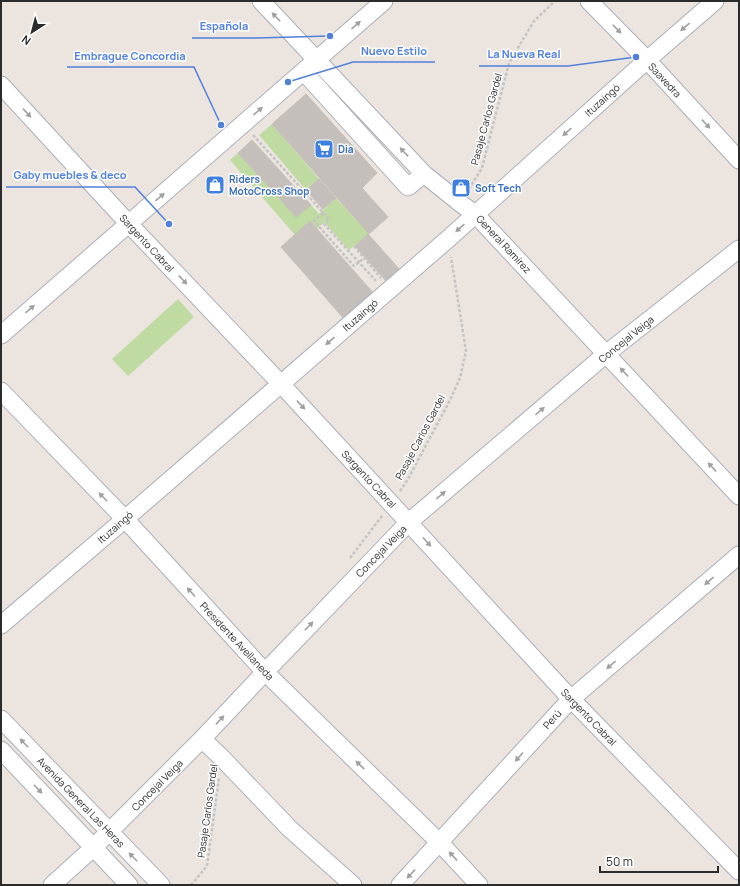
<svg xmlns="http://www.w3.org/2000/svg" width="740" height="886" font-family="Manrope,sans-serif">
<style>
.green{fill:#bfdba2}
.building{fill:#c4bfba;stroke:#c6bfb9}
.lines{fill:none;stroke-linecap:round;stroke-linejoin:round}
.minor-casing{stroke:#acafb6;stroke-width:19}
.path{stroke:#c4c4c4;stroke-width:2.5;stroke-dasharray:3 2;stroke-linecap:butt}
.minor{stroke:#fff;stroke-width:17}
.path-bridge{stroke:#c4c4c4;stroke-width:2.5;stroke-dasharray:3 2;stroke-linecap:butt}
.oneway{fill:#a0a0a0}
.labels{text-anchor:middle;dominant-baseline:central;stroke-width:3;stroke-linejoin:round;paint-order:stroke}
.street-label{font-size:10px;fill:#2b2b2b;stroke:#fff}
.shop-label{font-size:10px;font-weight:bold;fill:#366cbe;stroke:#fff;text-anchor:start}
.leader{fill:none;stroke:#5180db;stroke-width:1.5}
.callout-dot{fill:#5180db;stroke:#fff;stroke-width:1.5}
.callout-label{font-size:11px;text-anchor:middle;font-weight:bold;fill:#5180db;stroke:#fff;stroke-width:3;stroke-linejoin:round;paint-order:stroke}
</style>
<rect width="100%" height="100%" fill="#ebe4df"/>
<path class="green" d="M272,124L319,179L306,190L259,135Z
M238,153L296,217L311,205L319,214L336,198L369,234L349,250L324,222L317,229L310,221L295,235L230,160Z
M178,299L194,317L128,376L112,359Z"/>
<path class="building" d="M306,94L377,173L362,188L388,217L369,234L272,124Z
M252,140L311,205L296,217L238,153Z
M319,179L336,198L323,209L306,190Z
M310,221L375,295L346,321L281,247Z
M368,234L400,270L387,282L355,246Z"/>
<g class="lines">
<defs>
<path id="minor" d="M261,1L424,174L460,203L475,214L739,496
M589,1L647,60L739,160
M304,72L408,187L424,174
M1,85L129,224L281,384L571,699L739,871
M1,335L384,1
M1,391L125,519L265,672L440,843L479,885
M1,625L125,519L448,239L647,60L715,1
M1,719L161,885
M202,739L222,758L290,829L353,885
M1,750L129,885
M52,885L93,848L202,739L265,672L409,522L606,354L739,249
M400,885L571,699L739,555"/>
</defs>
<use href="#minor" class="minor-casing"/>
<path class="path" d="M253,135L329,219L324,224L376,281
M469,189L482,168L509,63L534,21L555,1
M354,246L381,278
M400,491L408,479L448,404L460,378L466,351L451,257
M350,558L382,516
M191,885L207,866L219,778"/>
<use href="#minor" class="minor"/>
<path class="path-bridge" d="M323,213L314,221L354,266L364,258"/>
</g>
<defs><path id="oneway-solid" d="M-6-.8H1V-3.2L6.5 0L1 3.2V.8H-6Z"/></defs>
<g class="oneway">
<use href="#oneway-solid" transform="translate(276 17) rotate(-134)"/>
<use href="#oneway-solid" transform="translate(356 25) rotate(-41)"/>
<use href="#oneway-solid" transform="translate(685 27) rotate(139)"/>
<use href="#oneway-solid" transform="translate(617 29) rotate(46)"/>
<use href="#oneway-solid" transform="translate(258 111) rotate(-41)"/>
<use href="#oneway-solid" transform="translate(27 113) rotate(47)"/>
<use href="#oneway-solid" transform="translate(706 124) rotate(47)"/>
<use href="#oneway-solid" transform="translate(567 132) rotate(138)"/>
<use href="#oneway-solid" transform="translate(404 152) rotate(-133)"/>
<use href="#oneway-solid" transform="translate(160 197) rotate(-41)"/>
<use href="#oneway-solid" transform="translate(460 228) rotate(138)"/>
<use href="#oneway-solid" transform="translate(183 280) rotate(47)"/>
<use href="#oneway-solid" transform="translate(30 309) rotate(-41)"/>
<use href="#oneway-solid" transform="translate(330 341) rotate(139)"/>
<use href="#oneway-solid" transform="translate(624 372) rotate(-133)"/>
<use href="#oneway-solid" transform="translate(301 405) rotate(47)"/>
<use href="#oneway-solid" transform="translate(540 411) rotate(-40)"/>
<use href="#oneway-solid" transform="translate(712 467) rotate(-133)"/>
<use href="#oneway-solid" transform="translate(441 495) rotate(-40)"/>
<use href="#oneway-solid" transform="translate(103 497) rotate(-134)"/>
<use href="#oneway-solid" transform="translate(427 542) rotate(48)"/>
<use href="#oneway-solid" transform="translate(709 581) rotate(139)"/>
<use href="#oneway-solid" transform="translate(191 592) rotate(-132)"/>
<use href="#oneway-solid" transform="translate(309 626) rotate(-46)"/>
<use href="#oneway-solid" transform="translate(611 665) rotate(139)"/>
<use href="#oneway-solid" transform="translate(220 720) rotate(-47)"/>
<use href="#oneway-solid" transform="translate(24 743) rotate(-134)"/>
<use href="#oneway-solid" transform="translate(519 757) rotate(132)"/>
<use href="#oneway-solid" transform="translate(360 765) rotate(-136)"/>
<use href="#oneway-solid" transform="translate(38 789) rotate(46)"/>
<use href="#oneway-solid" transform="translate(453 856) rotate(-133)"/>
<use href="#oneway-solid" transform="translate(133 857) rotate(-134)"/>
<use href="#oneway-solid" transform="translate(411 874) rotate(133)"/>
</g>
<defs>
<symbol id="supermarket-square" viewBox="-11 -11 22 22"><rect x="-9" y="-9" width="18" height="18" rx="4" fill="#3f7fe0" stroke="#fff"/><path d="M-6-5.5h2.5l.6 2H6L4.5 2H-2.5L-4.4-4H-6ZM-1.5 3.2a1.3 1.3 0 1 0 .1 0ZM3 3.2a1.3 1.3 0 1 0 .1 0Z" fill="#fff"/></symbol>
<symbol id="shop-square" viewBox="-11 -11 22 22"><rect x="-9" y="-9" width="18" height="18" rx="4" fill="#3f7fe0" stroke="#fff"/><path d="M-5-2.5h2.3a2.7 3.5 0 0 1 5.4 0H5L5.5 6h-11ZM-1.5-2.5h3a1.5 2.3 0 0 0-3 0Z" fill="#fff"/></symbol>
</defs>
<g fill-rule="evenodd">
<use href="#supermarket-square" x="313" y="138" width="22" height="22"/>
<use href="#shop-square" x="204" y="174" width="22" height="22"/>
<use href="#shop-square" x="450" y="177" width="22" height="22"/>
</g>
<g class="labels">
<g class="street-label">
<text transform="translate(665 80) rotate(47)">Saavedra</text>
<text transform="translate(602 100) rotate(-42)">Ituzaingó</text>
<text transform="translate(486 119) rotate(-75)">Pasaje Carlos Gardel</text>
<text transform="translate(147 243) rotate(47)">Sargento Cabral</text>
<text transform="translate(504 244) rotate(47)">General Ramírez</text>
<text transform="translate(360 315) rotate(-41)">Ituzaingó</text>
<text transform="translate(626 339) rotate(-39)">Concejal Veiga</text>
<text transform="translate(420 437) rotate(-62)">Pasaje Carlos Gardel</text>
<text transform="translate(369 479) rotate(47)">Sargento Cabral</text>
<text transform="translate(115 527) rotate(-41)">Ituzaingó</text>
<text transform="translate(381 551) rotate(-46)">Concejal Veiga</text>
<text transform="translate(237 641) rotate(47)">Presidente Avellaneda</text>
<text transform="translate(589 717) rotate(46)">Sargento Cabral</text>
<text transform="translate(552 719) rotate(-48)">Perú</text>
<text transform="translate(157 785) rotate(-45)">Concejal Veiga</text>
<text transform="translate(81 802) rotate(46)">Avenida General Las Heras</text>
<text transform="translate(207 811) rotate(-82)">Pasaje Carlos Gardel</text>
</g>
<g class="shop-label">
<text x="338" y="149">Dia</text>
<text x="229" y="179">Riders<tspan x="229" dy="12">MotoCross Shop</tspan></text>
<text x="475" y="188">Soft Tech</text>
</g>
</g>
<path class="leader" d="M330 36L256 38H192M288 82L353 62H435M636 57L568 66H479M221 125L194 67H67M169 224L135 187H6"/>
<g class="callout-dot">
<circle cx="330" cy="36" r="4"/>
<circle cx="288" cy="82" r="4"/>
<circle cx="636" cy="57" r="4"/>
<circle cx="221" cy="125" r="4"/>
<circle cx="169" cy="224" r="4"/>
</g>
<g class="callout-label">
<text x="224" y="30">Española</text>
<text x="394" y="55">Nuevo Estilo</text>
<text x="524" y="58">La Nueva Real</text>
<text x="130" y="60">Embrague Concordia</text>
<text x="70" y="179">Gaby muebles &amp; deco</text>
</g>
<rect width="740" height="886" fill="none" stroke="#2b2b2b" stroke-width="4"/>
<g transform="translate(32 32) rotate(216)" stroke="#ffffff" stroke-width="3" paint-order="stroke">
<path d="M0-3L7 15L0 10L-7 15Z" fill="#2b2b2b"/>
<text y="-6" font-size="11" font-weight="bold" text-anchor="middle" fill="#2b2b2b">N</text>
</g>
<path d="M600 866v6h118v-6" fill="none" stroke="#2b2b2b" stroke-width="2"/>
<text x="606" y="866" font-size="12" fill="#2b2b2b" stroke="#ffffff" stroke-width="3" paint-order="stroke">50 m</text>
</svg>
